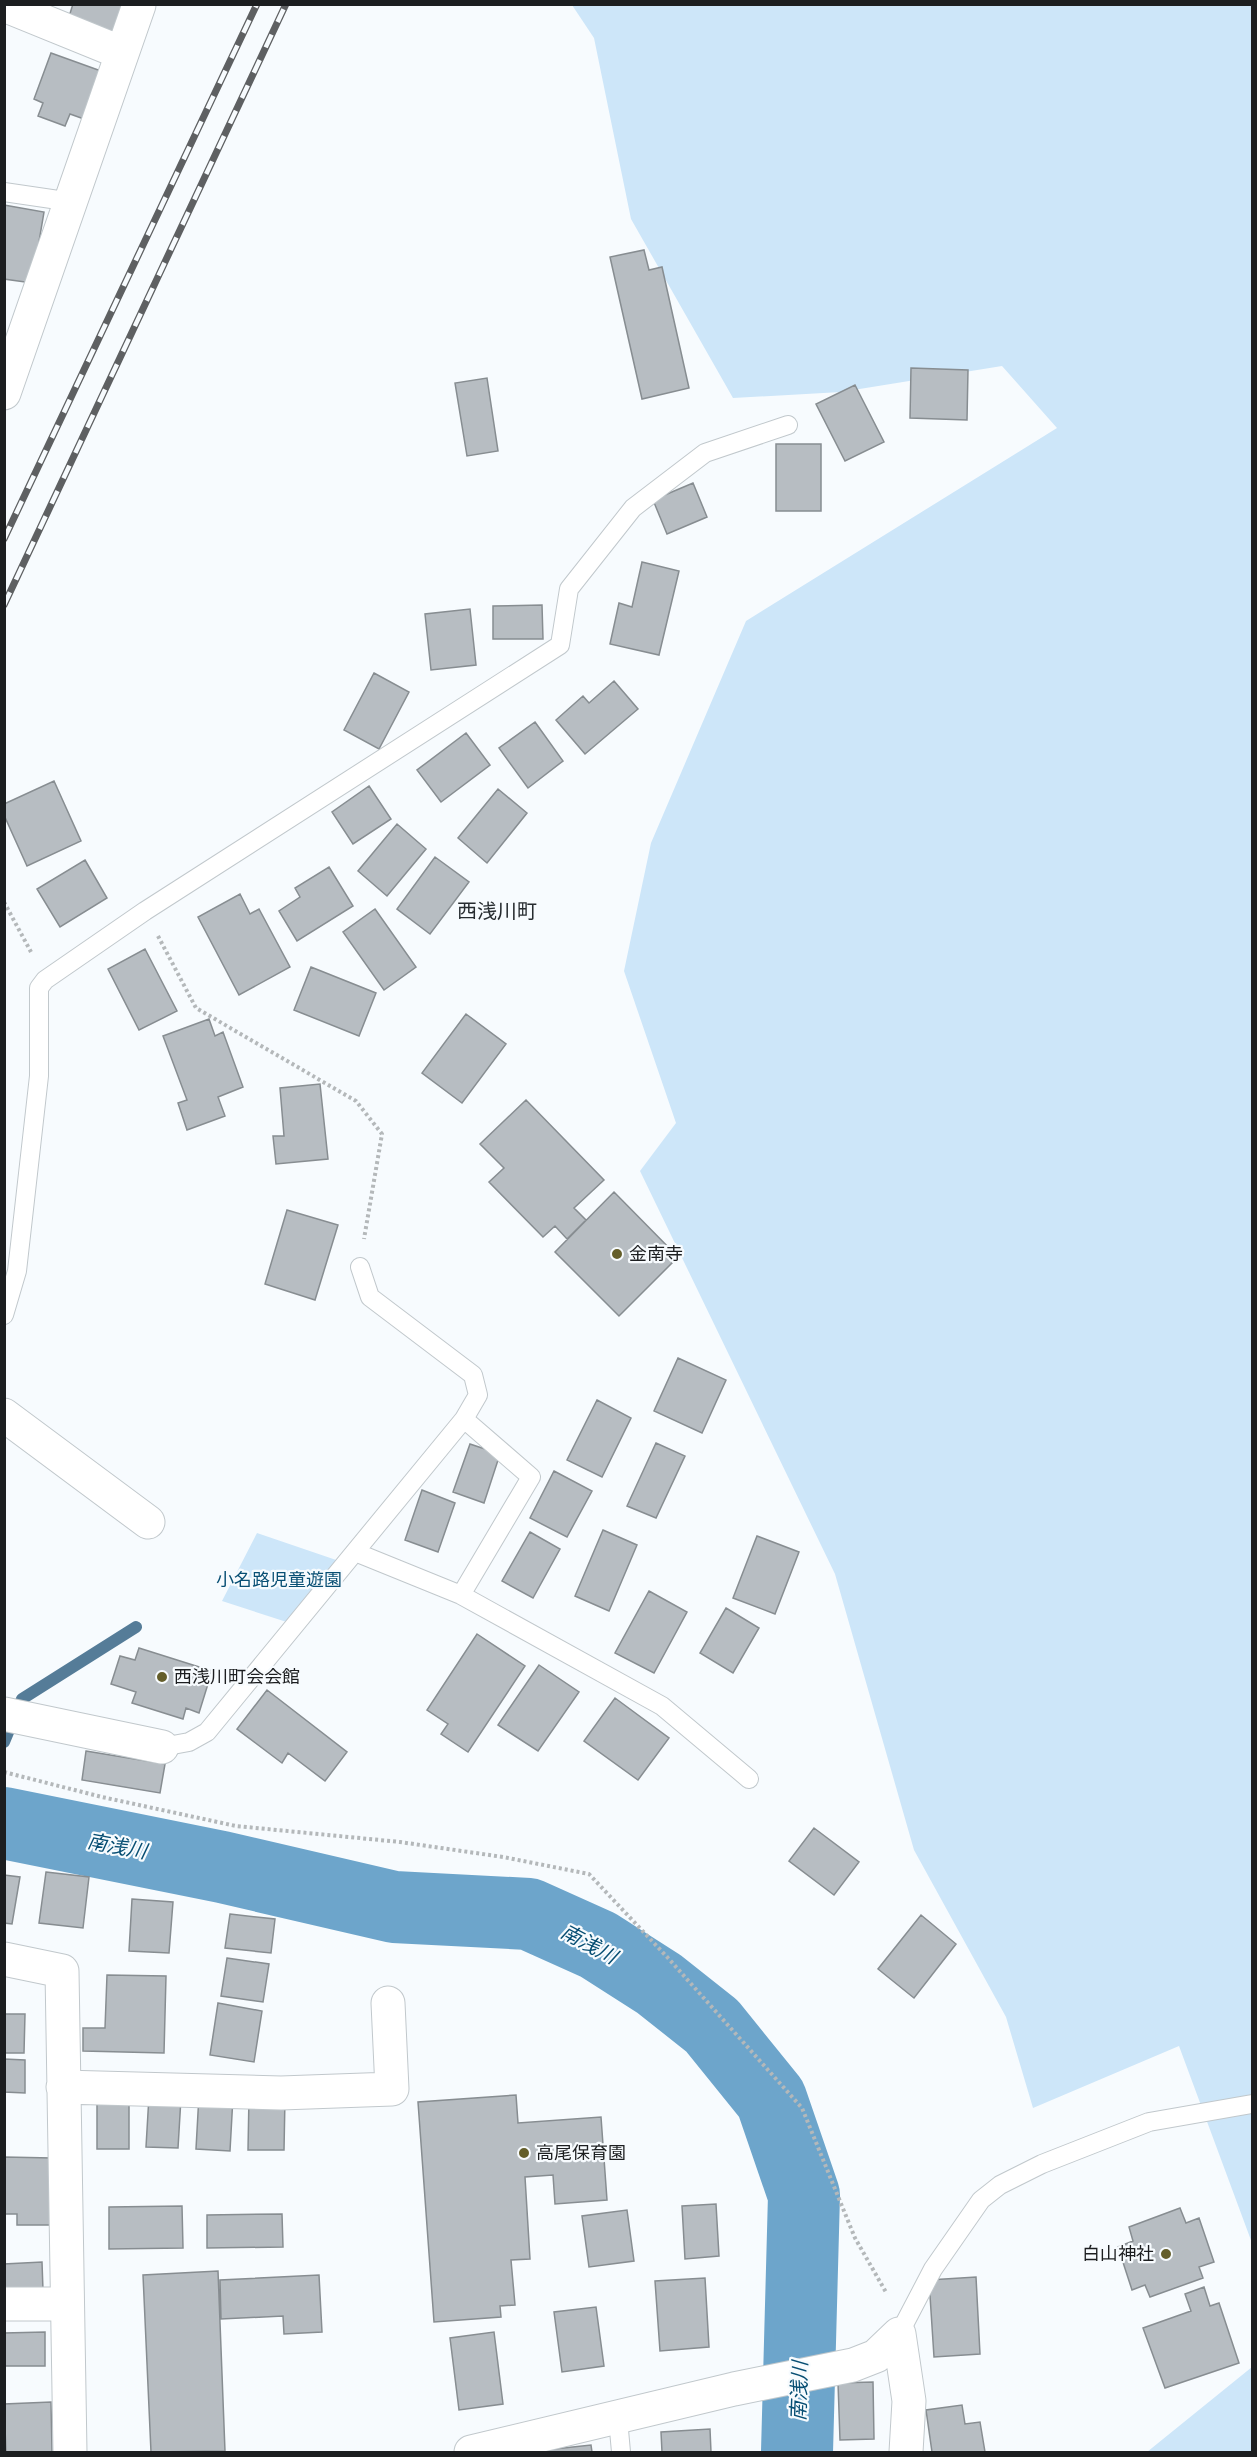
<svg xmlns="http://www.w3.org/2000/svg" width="1257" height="2457" font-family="Arial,'Noto Sans JP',sans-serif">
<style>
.green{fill:#cde6f9}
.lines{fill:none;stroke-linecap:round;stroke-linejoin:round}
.stream{stroke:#557c98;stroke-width:12}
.river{stroke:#6da5cb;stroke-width:72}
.building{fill:#b7bdc2;stroke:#878d91;stroke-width:1.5}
.service-casing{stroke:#c1c8cc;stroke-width:20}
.minor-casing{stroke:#c1c8cc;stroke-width:35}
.path{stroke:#b4b8ba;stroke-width:4;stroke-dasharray:3 3;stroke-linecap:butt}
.service{stroke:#fff;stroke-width:18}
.minor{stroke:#fff;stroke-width:33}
.rail-casing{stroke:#5e6062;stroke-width:7}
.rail{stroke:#f7fbfe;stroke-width:4.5;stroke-dasharray:14;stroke-linecap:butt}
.poi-dot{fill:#645e2a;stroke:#f7fbfe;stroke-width:2}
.labels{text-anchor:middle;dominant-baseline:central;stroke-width:4.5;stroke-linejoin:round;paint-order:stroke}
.poi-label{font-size:18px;fill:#1c1e20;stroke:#f7fbfe;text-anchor:start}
.park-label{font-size:18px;fill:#084f74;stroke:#f7fbfe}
.neighbourhood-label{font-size:20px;fill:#262b2f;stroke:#f7fbfe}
.water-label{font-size:20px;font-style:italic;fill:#074e73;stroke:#f7fbfe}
</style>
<rect width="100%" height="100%" fill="#f7fbfe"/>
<path class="green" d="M572,5H1252V2243L1179,2046L1033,2108L1006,2017L914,1850L835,1574L640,1171L676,1123L624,971L651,843L746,621L1057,428L1002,366L841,392L733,398L631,219L594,38Z
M257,1533L345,1563L296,1625L222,1601Z
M1252,2367V2452H1147Z"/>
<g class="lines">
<path class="stream" d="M4,1742L22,1699L136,1627"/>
<path class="river" d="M4,1823L222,1867L394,1907L529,1914L598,1945L659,1984L712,2026L771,2099L804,2195L797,2452"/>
</g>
<path class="building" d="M73,4H126L117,38L67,23Z
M51,53L101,71L84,119L70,114L65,126L38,116L43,103L34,99Z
M4,205L44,212L32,283L4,279Z
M644,250L649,270L662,267L689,388L642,399L610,257Z
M911,368L968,370L967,420L910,418Z
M487,378L498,451L467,456L455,383Z
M855,385L884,442L845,461L816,404Z
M776,444H821V511H776Z
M693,483L707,517L667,534L653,500Z
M642,562L679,571L659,655L610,644L619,603L632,607Z
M542,605L543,639H493V606Z
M470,609L476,665L431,670L425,614Z
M374,673L409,692L379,749L344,730Z
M614,681L638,709L585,754L556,720L583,696L589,703Z
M535,722L563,761L528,788L499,748Z
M466,733L490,765L441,802L417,770Z
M54,781L81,841L27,866L4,815V804Z
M369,786L391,819L353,844L332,812Z
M498,789L527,813L487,863L458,838Z
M397,824L426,849L387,896L358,871Z
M435,857L469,882L430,934L397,909Z
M85,860L107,898L60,927L37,889Z
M329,867L353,906L297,941L279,911L300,897L295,888Z
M240,894L250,914L259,909L290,967L239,995L198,917Z
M375,909L416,967L384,990L343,932Z
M145,949L177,1011L139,1030L108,969Z
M311,967L376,993L359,1036L294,1010Z
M466,1014L506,1044L462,1103L422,1073Z
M209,1019L215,1036L223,1032L243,1087L218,1097L225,1116L187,1130L178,1103L187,1100L163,1036Z
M320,1084L328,1159L276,1164L273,1136H284L280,1088Z
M526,1100L604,1180L574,1208L586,1220L567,1239L555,1226L543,1237L489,1182L504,1168L480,1144Z
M614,1192L678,1257L619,1316L555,1252Z
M287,1210L338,1225L315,1300L265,1284Z
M678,1358L726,1380L702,1433L654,1411Z
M597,1400L631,1418L602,1477L567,1460Z
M656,1443L685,1456L656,1518L627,1506Z
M470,1444L500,1454L484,1503L453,1492Z
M554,1471L592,1491L567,1537L530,1518Z
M422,1490L455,1503L438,1552L405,1540Z
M603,1530L637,1545L609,1611L575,1596Z
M530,1532L560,1549L533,1598L502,1581Z
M757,1536L799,1552L775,1614L733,1598Z
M649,1591L687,1612L654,1673L615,1653Z
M726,1608L759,1628L733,1673L700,1653Z
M477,1634L525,1666L468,1752L441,1734L448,1724L427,1710Z
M139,1648L212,1671L199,1713L186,1708L183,1719L132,1703L136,1692L111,1684L120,1656L135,1660Z
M539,1665L579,1692L538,1751L498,1725Z
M267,1690L347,1752L325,1781L288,1753L282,1763L237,1729Z
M615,1698L669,1738L638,1780L584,1741Z
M86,1751L165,1764L160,1793L82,1780Z
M814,1828L859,1862L834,1895L789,1861Z
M46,1872L89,1877L83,1928L39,1923Z
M4,1875L20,1877L12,1924L4,1923Z
M132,1899L173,1902L169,1953L129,1951Z
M230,1914L275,1919L271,1953L225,1948Z
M921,1915L956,1944L914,1998L878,1969Z
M227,1958L269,1964L263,2002L221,1996Z
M107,1975L166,1976L164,2053L83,2051V2028H105Z
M218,2003L262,2011L254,2062L210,2055Z
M4,2014H25L24,2053H4Z
M4,2059L25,2060V2093L4,2092Z
M97,2094H129V2149H97Z
M199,2095L233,2097L230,2151L196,2149Z
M516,2095L518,2123L601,2117L607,2200L555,2204L553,2175L525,2177L530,2259L511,2260L515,2305L500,2306L501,2317L434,2322L418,2102Z
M149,2096L181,2098L178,2148L146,2147Z
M249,2097L285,2098L284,2150H248Z
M4,2157L52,2158V2225H17V2214H4Z
M716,2204L719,2256L685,2259L682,2206Z
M182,2206L183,2248L109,2249V2207Z
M1180,2208L1186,2223L1199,2218L1214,2262L1199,2267L1203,2278L1150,2297L1145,2285L1132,2290L1118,2247L1133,2241L1129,2227Z
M627,2210L634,2261L589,2267L582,2216Z
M282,2214L283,2247L207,2248V2215Z
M42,2262L43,2290L4,2292V2264Z
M218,2271L225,2451L151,2452L143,2275Z
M319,2275L322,2332L284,2334L283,2316L221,2319L220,2280Z
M976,2277L980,2354L934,2357L929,2280Z
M705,2278L709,2347L660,2351L655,2281Z
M1204,2287L1210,2306L1219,2303L1239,2363L1165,2388L1143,2328L1191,2311L1185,2294Z
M596,2307L604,2366L562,2372L554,2312Z
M45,2332V2366H4V2333Z
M494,2332L503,2404L459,2410L450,2338Z
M873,2382L874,2439L840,2440L838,2383Z
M51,2402L52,2452H6L4,2404Z
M962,2405L965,2424L980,2422L985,2452H932L926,2410Z
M710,2429L711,2452H662L661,2432Z
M591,2445L592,2452H545V2450Z"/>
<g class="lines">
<defs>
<path id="service" d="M4,192L72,202
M4,1315L17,1271L39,1076V988L45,980L145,911L560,645L569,589L633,508L705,453L788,425
M355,1552L461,1595L662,1706L749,1779
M461,1595L531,1477L464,1419
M162,1747L189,1742L207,1732L464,1419L478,1395L473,1375L370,1297L360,1267
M899,2334L933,2269L981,2200L1000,2185L1042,2164L1149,2122L1252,2104
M618,2419L621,2452"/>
<path id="minor" d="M4,5L122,53
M4,393L139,5
M4,1415L148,1522
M4,1714L162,1747
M4,1959L62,1971L70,2452
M63,2087L281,2093L392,2089L388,2003
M4,2304H67
M899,2334L909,2401L906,2452
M471,2452L734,2389L853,2365L876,2356L899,2334"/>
</defs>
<use href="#service" class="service-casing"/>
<use href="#minor" class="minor-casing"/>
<path class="path" d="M4,902L31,952
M158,936L196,1008L356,1101L382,1134L364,1239
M4,1772L102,1797L236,1826L400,1842L503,1857L589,1874L668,1958L802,2108L855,2238L887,2294"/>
<use href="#service" class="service"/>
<use href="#minor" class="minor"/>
<defs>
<path id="rail" d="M4,539L257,4
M4,605L286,4"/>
</defs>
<use href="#rail" class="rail-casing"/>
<use href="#rail" class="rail"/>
</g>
<g class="poi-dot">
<circle cx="617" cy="1254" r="6"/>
<circle cx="162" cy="1677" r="6"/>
<circle cx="524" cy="2153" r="6"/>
<circle cx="1166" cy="2254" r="6"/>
</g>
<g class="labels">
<g class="poi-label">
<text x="629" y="1254">金南寺</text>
<text x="174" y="1677">西浅川町会会館</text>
<text x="536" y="2153">高尾保育園</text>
<text x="1154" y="2254" text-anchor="end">白山神社</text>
</g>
<g class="park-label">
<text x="279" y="1580">小名路児童遊園</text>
</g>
<g class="neighbourhood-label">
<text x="497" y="911">西浅川町</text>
</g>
<g class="water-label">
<text transform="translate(117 1846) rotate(11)">南浅川</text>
<text transform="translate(589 1944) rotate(28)">南浅川</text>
<text transform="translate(799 2391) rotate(-88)">南浅川</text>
</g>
</g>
<rect width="1257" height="2457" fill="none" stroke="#1c1e20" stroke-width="12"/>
</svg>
